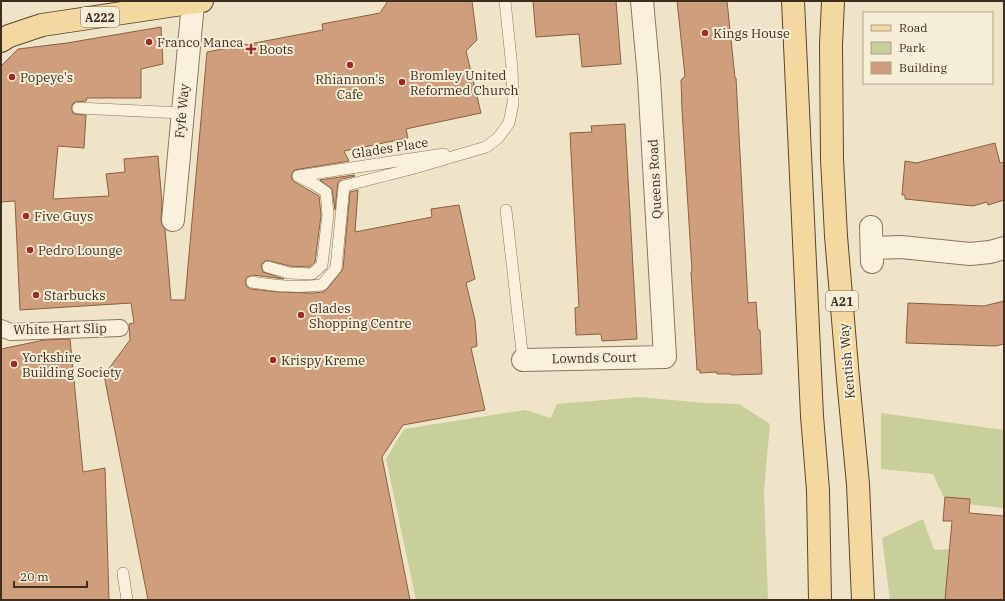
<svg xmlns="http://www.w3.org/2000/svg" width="1005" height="601" font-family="'IBM Plex Serif',serif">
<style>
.green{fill:#c9cf9b}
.building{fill:#cf9f7d;stroke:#8d5f41}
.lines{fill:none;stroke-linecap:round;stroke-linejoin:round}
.service-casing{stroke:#8d765c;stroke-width:12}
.pedestrian-casing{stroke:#8d765c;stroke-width:18}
.minor-casing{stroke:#8d765c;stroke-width:24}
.primary-casing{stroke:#5b4430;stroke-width:24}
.service{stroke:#faf1dc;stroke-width:11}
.pedestrian{stroke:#faf1dc;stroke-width:16}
.minor{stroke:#faf1dc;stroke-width:22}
.primary{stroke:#f3d9a0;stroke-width:22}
.poi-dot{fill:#9e2a2b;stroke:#f7eed8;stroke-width:1.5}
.labels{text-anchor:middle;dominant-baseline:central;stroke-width:4;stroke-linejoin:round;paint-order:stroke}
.shield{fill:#f7eed8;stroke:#756857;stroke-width:1}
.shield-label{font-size:12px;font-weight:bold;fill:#3d2e20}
.poi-label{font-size:13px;fill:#3d2e20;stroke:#f7eed8;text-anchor:start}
.street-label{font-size:13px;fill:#3d2e20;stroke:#f7eed8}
</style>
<rect width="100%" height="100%" fill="#f0e4c8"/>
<path class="green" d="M638,397L706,403L739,404L770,424L764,490L768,600H416L386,459L404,429L525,410L551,418L557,404Z
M881,413L1004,430V508L946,502L933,474L881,469Z
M923,519L934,550L950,549L945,600H890L882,538Z"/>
<path class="building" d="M388,1H472L477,40L466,51L481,113L406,129L408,138L344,151L349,161L294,170L291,176L293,181L319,196L321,215L315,262L309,267L290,266L266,260L261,265L263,272L284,279L253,275L247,277L245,281L247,287L251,289L278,292L313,293L323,292L327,289L341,272L343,269L350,192L358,190L355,232L432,217L431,209L459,205L475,279L466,283L475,320L477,346L471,348L485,410L403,425L382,457L410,600H148L104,375L130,340L129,324L134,323L131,303L20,310L15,201L1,202V66L18,49L67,43L161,27L163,64L141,69V98H87L86,101L75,102L72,105V111L74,114L86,115L84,148L58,146L53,199L109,196L106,174L125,172L124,159L158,156L162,202L161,219L162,225L165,229L171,300H185L207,52L323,30L322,24L380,13Z
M533,1H616L621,64L582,67L579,34L536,37Z
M677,1H727L735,78H736L748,303L756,302L758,330H760L762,374L731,375V374H717V372L700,373V370H697L691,272L692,271L682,110L681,80L685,76Z
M625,124L637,339L602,341L601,334L576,335L575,308L579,307L570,133L592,132L591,126Z
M995,143L1000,163L1004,162V200L988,205L987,202L973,206L905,199V195H902L905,161L916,163Z
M354,175L355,176L342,179L338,182L335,210L332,189L320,180Z
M1004,301V344L995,346L906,343L908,303L984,306Z
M70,339L83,472L105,468L109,600H1V349L44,340Z
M945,497L970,499L969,513L1004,516V600H945L952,521H943Z"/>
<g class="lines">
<defs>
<path id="service" d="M78,108L182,113
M298,176L444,154
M506,210L523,360
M268,267L289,273L312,274L322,265L328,215L326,192L314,184L298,176
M252,282C277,286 297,288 322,285L336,268L344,186L411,169L486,147L498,138L509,123L513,103L512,68L505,1
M123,573L127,600"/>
<path id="pedestrian" d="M1,328L11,332L120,328"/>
<path id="minor" d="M173,220L193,3
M871,227L872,262
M872,248L901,247L970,254L990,252L1004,248
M523,360L665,357L649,78L642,1"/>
<path id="primary" d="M793,1L812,416L818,490L820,600
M833,1L831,45L832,159L836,236L848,379L858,484L863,600
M1,41L9,36L42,25L202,1"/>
</defs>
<use href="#service" class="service-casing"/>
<use href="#pedestrian" class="pedestrian-casing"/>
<use href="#minor" class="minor-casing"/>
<use href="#primary" class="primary-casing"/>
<use href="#service" class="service"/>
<use href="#pedestrian" class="pedestrian"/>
<use href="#minor" class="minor"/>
<use href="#primary" class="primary"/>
</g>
<g class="poi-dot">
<circle cx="705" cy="33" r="4"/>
<circle cx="149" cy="42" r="4"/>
<path d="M249 43h4v4h4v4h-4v4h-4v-4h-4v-4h4z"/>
<circle cx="350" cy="65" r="4"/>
<circle cx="12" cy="77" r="4"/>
<circle cx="402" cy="82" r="4"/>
<circle cx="26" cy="216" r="4"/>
<circle cx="30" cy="250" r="4"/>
<circle cx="36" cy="295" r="4"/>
<circle cx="301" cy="315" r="4"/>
<circle cx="273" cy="360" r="4"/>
<circle cx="14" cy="364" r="4"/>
</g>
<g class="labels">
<g class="shield">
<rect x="81" y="7" width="38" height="20" rx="3"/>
<rect x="826" y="291" width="32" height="20" rx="3"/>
</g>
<g class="shield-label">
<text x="100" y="17">A222</text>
<text x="842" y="301">A21</text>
</g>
<g class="poi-label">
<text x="713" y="33">Kings House</text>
<text x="157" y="42">Franco Manca</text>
<text x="259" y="49">Boots</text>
<text x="410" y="75">Bromley United<tspan x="410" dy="15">Reformed Church</tspan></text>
<text x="20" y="77">Popeye's</text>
<text x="350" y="79" text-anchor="middle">Rhiannon's<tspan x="350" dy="15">Cafe</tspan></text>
<text x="34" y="216">Five Guys</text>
<text x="38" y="250">Pedro Lounge</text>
<text x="44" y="295">Starbucks</text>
<text x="309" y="308">Glades<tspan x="309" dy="15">Shopping Centre</tspan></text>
<text x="22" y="357">Yorkshire<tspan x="22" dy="15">Building Society</tspan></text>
<text x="281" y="360">Krispy Kreme</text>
</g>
<g class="street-label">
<text transform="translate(182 111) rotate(-85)">Fyfe Way</text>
<text transform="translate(390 148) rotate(-9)">Glades Place</text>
<text transform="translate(655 179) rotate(-93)">Queens Road</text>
<text transform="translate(60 329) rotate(-1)">White Hart Slip</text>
<text transform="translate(594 358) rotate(-1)">Lownds Court</text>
<text transform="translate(847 361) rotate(-95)">Kentish Way</text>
</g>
</g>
<rect width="1005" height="601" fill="none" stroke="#3d2e20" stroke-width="4"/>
<rect x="863" y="12" width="130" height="72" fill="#f7eed8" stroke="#ada18e"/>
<rect x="871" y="25" width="20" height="6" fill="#f3d9a0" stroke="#ada18e"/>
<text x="899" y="32" font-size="12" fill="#3d2e20">Road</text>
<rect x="871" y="42" width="20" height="12" fill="#c9cf9b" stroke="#ada18e"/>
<text x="899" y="52" font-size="12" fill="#3d2e20">Park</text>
<rect x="871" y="62" width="20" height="12" fill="#cf9f7d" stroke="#ada18e"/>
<text x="899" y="72" font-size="12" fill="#3d2e20">Building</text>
<path d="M14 581v6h73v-6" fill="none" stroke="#3d2e20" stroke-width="2"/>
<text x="20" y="581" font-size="12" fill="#3d2e20" stroke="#f7eed8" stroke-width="3" paint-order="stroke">20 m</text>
</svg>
